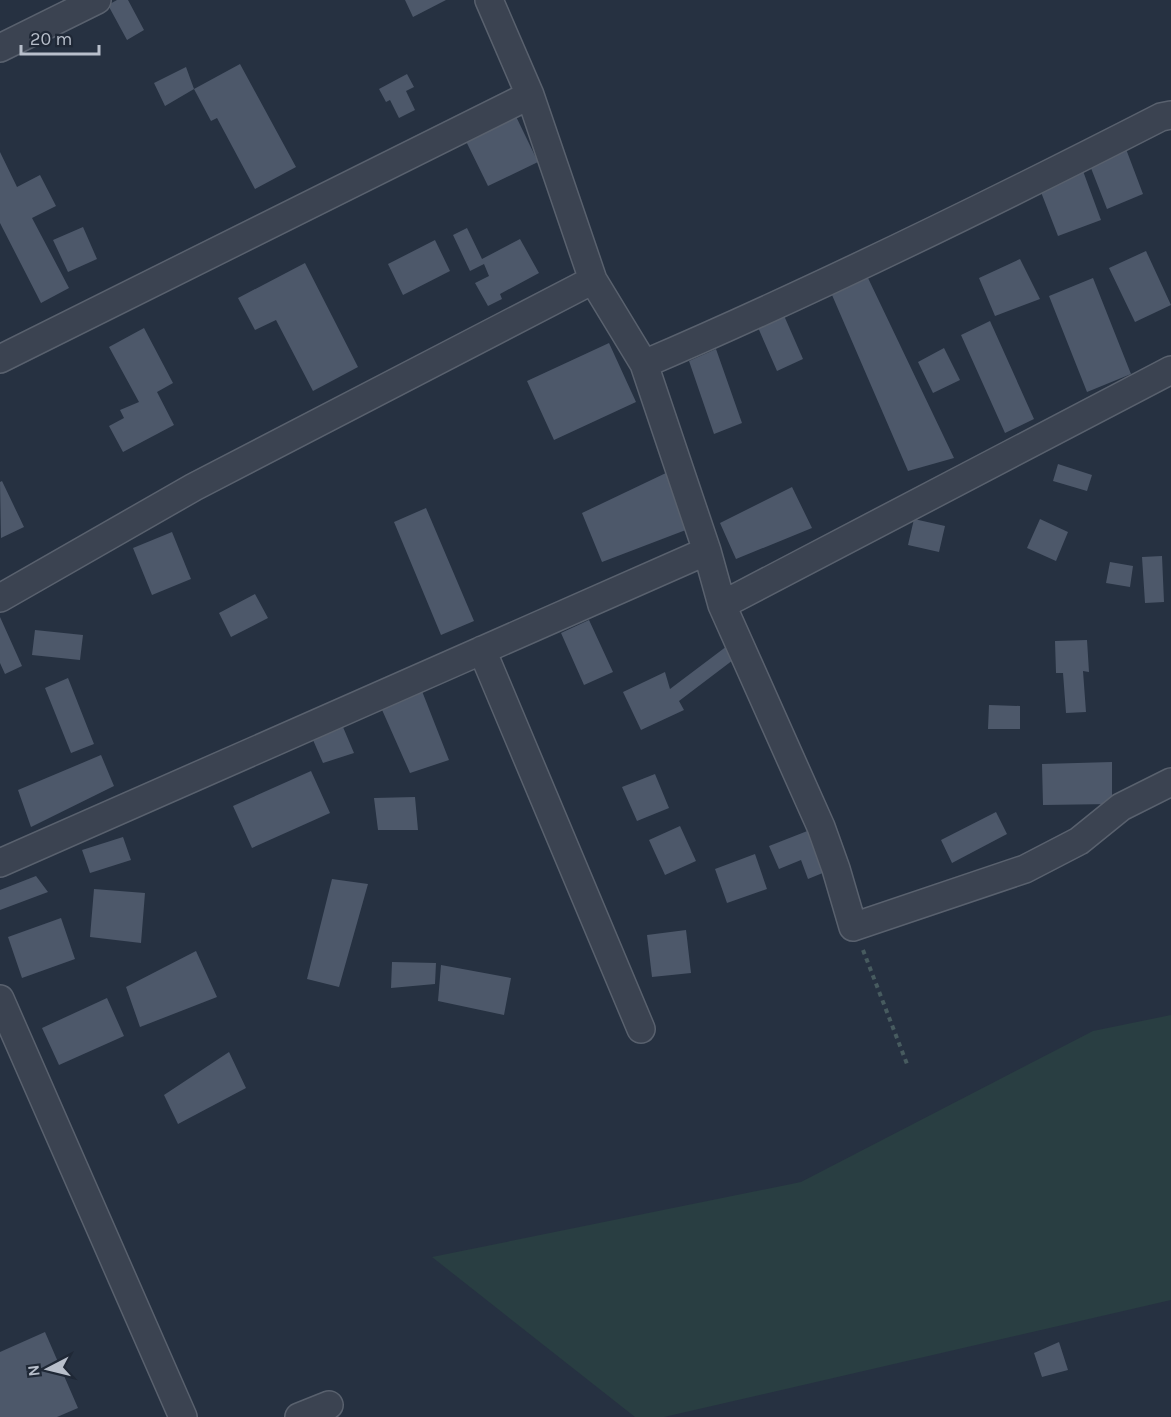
<svg xmlns="http://www.w3.org/2000/svg" width="1171" height="1417" font-family="Karla,sans-serif">
<style>
.green{fill:#293e42}
.building{fill:#4d586a}
.lines{fill:none;stroke-linecap:round;stroke-linejoin:round}
.street-casing{stroke:#59616e;stroke-width:30}
.path{stroke:#475b5f;stroke-width:4;stroke-dasharray:4.5 4.5;stroke-linecap:butt}
.street{stroke:#3b4351;stroke-width:27}
</style>
<rect width="100%" height="100%" fill="#263141"/>
<path class="green" d="M1171,1015V1300L664,1417H635L432,1257L801,1182L1093,1031Z"/>
<path class="building" d="M117,0H128L144,30L127,40L108,5Z
M405,0H446L413,17Z
M240,64L296,167L255,189L217,118L211,121L194,89Z
M186,67L194,89L165,106L154,83Z
M407,74L414,87L406,91L415,110L399,118L390,100L386,102L379,89Z
M510,104L538,162L488,186L460,129Z
M1126,149L1143,194L1107,209L1089,163Z
M0,152L17,187L40,175L56,206L32,218L69,288L41,303L0,223Z
M1083,171L1101,220L1058,236L1039,187Z
M83,227L97,259L68,272L53,240Z
M467,228L482,259L520,239L539,273L500,294L502,299L488,306L475,283L489,276L484,264L470,271L453,235Z
M435,240L450,271L403,295L388,264Z
M1146,251L1171,305L1135,322L1109,268Z
M1020,259L1040,299L995,316L979,278Z
M305,263L358,367L313,391L276,320L255,330L238,298Z
M868,278L954,458L908,471L832,295Z
M1093,278L1131,374L1087,392L1049,296Z
M782,311L803,359L777,371L756,323Z
M990,321L1034,419L1005,433L961,335Z
M144,328L173,383L157,392L174,425L123,452L109,426L124,418L120,410L139,402L109,347Z
M609,343L636,402L554,440L527,381Z
M944,348L960,380L933,393L918,362Z
M716,349L742,423L714,434L689,361Z
M1058,464L1092,475L1087,491L1053,481Z
M668,472L691,528L602,562L582,513Z
M2,481L24,527L1,538L0,482Z
M792,487L812,528L736,559L720,523Z
M426,508L474,621L441,635L394,522Z
M914,519L945,526L939,552L908,545Z
M1040,519L1068,532L1056,561L1027,548Z
M172,532L191,579L152,595L133,548Z
M1162,556L1164,602L1145,603L1142,557Z
M1110,562L1133,566L1130,587L1106,583Z
M255,594L268,618L231,637L219,613Z
M0,617L22,666L5,674L0,663Z
M589,620L613,672L584,685L561,633Z
M35,630L83,635L80,660L32,655Z
M1087,640L1089,672L1083,671L1086,712L1066,713L1063,673H1056L1055,641Z
M731,643L737,657L679,701L684,710L641,730L623,692L665,672L670,689Z
M68,678L94,744L71,753L45,688Z
M420,686L449,760L410,773L379,703Z
M989,705L1020,706V729H988Z
M340,720L354,753L323,763L310,733Z
M101,755L114,786L31,827L18,790Z
M1112,762V804L1043,805L1042,764Z
M311,771L330,813L252,848L233,806Z
M655,774L669,808L637,821L622,787Z
M415,797L418,830H378L374,798Z
M996,812L1007,834L952,863L941,840Z
M680,826L696,861L665,875L649,840Z
M815,828L830,870L808,879L801,860L779,869L769,846Z
M123,837L131,860L90,873L82,850Z
M755,854L767,889L727,903L715,869Z
M36,876L48,892L0,910V890Z
M332,879L368,884L339,987L307,979Z
M94,889L145,893L141,943L90,937Z
M61,918L75,959L22,978L8,937Z
M686,930L691,973L652,977L647,935Z
M196,951L217,997L140,1027L126,987Z
M392,962L436,963L435,984L391,988Z
M441,965L511,978L504,1015L438,1001Z
M107,998L124,1036L59,1065L42,1028Z
M229,1052L246,1088L178,1124L164,1095Z
M45,1332L78,1408L57,1417H0V1352Z
M1059,1342L1068,1370L1042,1377L1034,1353Z"/>
<g class="lines">
<defs>
<path id="street" d="M489,0L530,95L593,280L644,364L707,551L722,605L821,827L836,869L853,927L1025,869L1079,841L1121,807L1171,782
M0,48L97,0
M0,359L530,95
M644,364C819,289 991,204 1161,117L1171,115
M0,598L194,487L593,280
M722,605L1171,370
M482,650L641,1029
M0,863L707,551
M0,999L183,1417
M299,1417L329,1405"/>
</defs>
<use href="#street" class="street-casing"/>
<path class="path" d="M863,950L907,1064"/>
<use href="#street" class="street"/>
</g>
<g transform="translate(48 1369) rotate(263)" stroke="#1f2836" stroke-width="4.5" paint-order="stroke">
<path d="M0-4.5L10 22L0 15L-10 22Z" fill="#b8bfcb"/>
<text y="-9" font-size="16" font-weight="bold" text-anchor="middle" fill="#b8bfcb">N</text>
</g>
<path d="M21 45v9h78v-9" fill="none" stroke="#b8bfcb" stroke-width="3"/>
<text x="30" y="45" font-size="18" fill="#b8bfcb" stroke="#1f2836" stroke-width="4.5" paint-order="stroke">20 m</text>
</svg>
